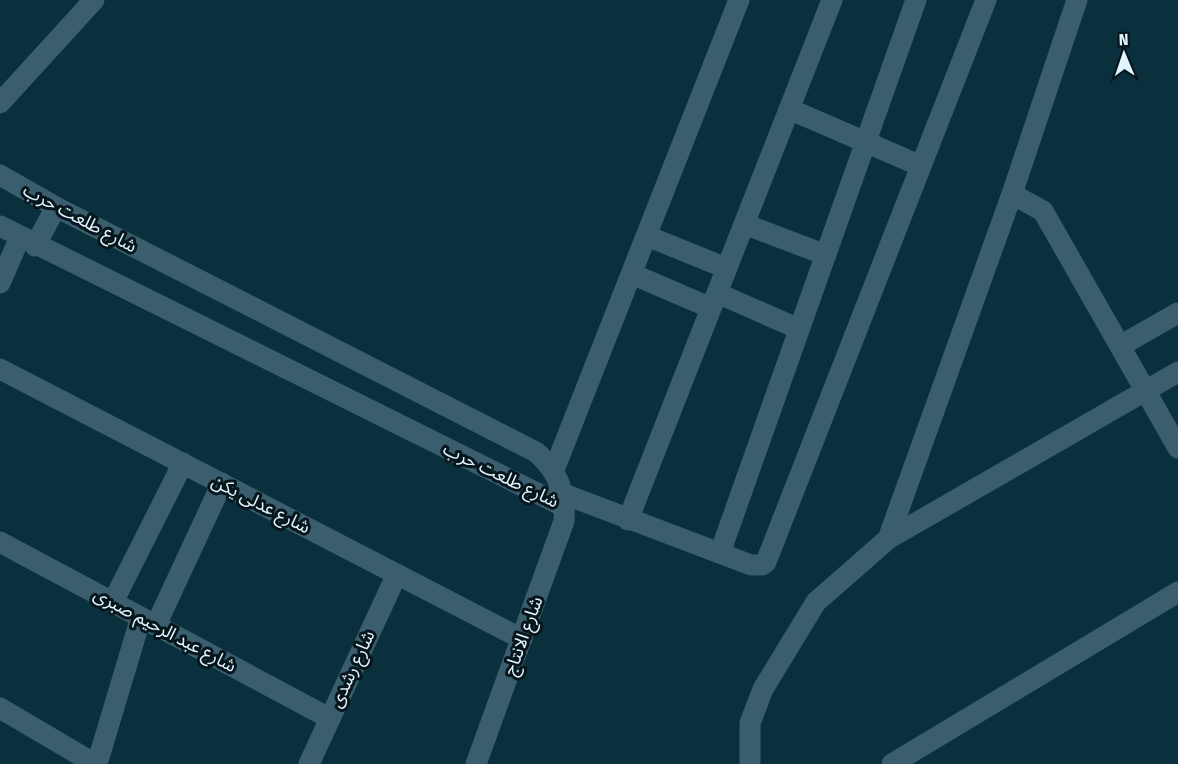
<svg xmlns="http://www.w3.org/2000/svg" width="1178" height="764" font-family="'Fira Sans Condensed','Noto Sans Arabic',sans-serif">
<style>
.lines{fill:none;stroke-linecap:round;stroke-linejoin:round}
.minor{stroke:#3a5e6d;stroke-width:21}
.labels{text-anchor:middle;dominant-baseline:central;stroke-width:6;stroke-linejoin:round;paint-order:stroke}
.street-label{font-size:18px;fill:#e2f5fe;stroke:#07161c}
</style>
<rect width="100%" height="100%" fill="#0b303d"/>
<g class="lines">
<path class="minor" d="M0,103L94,0
M789,109L921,166
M0,175L56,207L536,452C558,471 566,492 564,521L476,764
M1012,194L1077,0
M744,224L826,255
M0,226L565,507
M647,236L726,268
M35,246L56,207
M632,274L711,308
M0,283L20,237
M717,293L799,329
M1120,346L1178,313
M0,369L522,639
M554,470L739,0
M564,494L751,565H762L766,562L986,0
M628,520L832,0
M888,539L1012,194L1043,211L1178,448
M0,542L329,718
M720,553L916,0
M113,602L183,463
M156,625L222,483
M0,708L95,764
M97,764L141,617
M309,764L397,574
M750,764V723L763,689L816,602L888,539L1178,372
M892,764L1178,592"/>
</g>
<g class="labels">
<g class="street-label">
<text transform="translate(80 218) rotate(28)">شارع طلعت حرب</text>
<text transform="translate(501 475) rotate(26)">شارع طلعت حرب</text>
<text transform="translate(261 504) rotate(27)">شارع عدلى يكن</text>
<text transform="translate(165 630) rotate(28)">شارع عبد الرحيم صبرى</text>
<text transform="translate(523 636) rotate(-70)">شارع الانتاج</text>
<text transform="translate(352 669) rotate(-65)">شارع رشدى</text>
</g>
</g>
<g transform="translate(1124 54) rotate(358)" stroke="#07161c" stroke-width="4.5" paint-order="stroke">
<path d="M0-4.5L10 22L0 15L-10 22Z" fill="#e2f5fe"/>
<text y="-9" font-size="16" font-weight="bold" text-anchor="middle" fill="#e2f5fe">N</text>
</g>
</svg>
